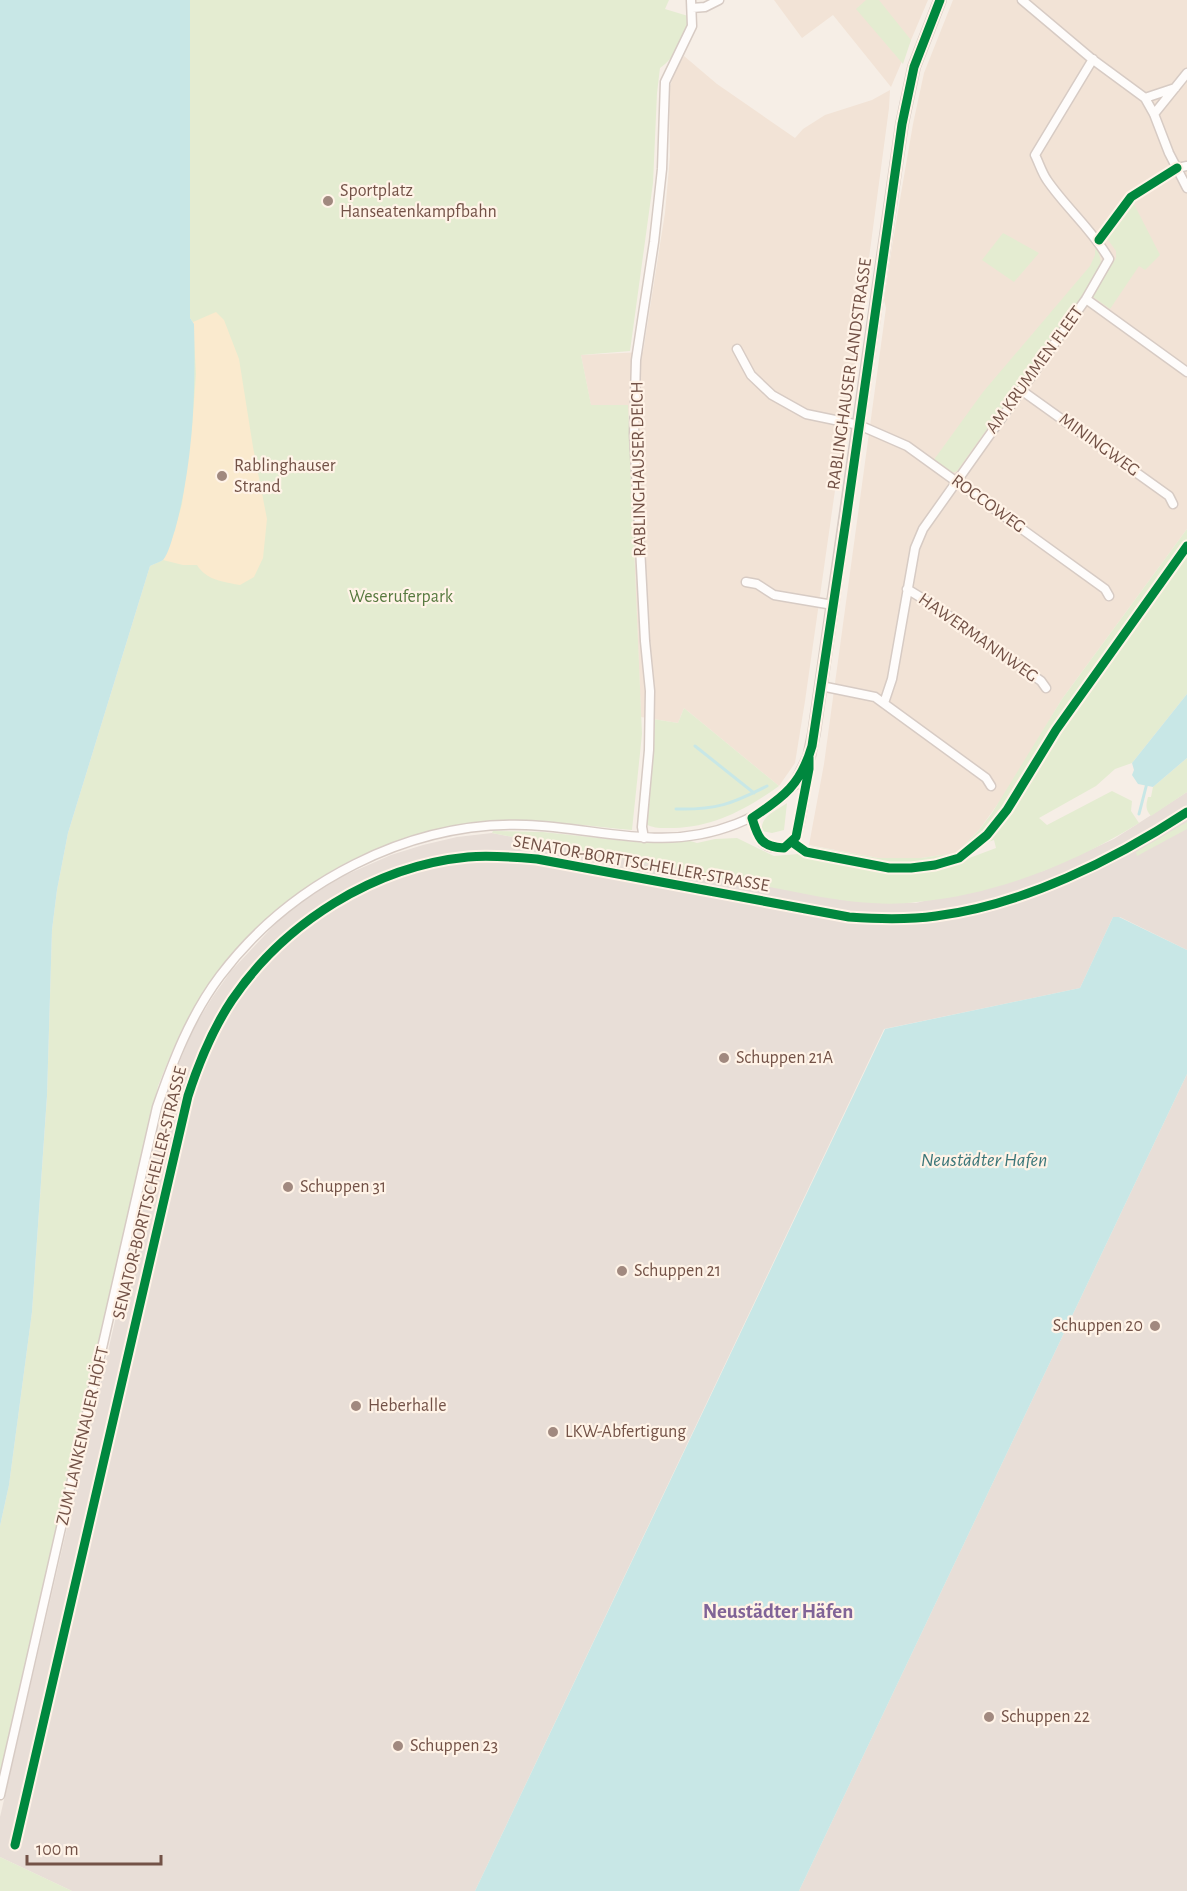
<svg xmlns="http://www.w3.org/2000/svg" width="1187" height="1891" font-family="'Alegreya Sans',sans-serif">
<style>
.residential{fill:#f2e3d6}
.industrial{fill:#e8ded7}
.green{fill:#e4ecd1}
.sand{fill:#faeace}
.water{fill:#c8e7e6}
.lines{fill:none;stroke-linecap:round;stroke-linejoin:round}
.stream{stroke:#c8e7e6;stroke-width:3}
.minor-casing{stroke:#d7cbc4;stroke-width:11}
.tertiary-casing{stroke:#d7cbc4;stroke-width:14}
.minor{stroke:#fefcfb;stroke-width:8}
.tertiary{stroke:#fefcfb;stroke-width:10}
.cycleway-casing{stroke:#fff3e7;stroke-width:13}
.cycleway{stroke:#00873e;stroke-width:9}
.poi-dot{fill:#a1897f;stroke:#fff3e7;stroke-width:2}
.labels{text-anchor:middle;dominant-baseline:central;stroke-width:4.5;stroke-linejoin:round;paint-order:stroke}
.poi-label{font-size:18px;fill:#735247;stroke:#fff3e7;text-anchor:start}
.street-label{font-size:18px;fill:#735247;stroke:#fff3e7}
.park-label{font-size:18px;fill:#57793f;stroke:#fff3e7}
.water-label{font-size:20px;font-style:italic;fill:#3b7679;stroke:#fff3e7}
.quarter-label{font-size:21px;font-weight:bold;fill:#806397;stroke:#fff3e7}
</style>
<rect width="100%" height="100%" fill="#f6eee6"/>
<path class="residential" d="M774,0H928L891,87L833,15L802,38Z
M953,0H1187V529L1062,699L1005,794L979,830L956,853L921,858H878L809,845L824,764L886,308L884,300L893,240L913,124L924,73Z
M684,56L717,84L795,138L803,129L825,115L872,100L890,90L889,108L853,378L848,414L844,427L805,701L795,763L779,786L684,708L678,723L641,717L628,405L591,406L581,355L643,352L665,213L670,156L669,89L676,69Z"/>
<path class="industrial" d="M1187,792V950L1120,917H1113L1080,988L884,1029L475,1891H72L0,1857V1817L169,1088L193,1029L212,998L231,971L279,920L300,903L341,877L391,855L423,845L457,837L492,833L844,900L916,903L1043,871L1114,839Z
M1187,1074V1891H799Z"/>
<path class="green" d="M190,0H669L665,9L688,16C688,34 675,58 660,68L657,93L653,183L630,351L581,355L591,405H628L642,734L632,830C587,826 541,819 496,822C383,827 280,887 214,977C189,1010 173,1048 158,1086L0,1778V1526L9,1485L32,1312L47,1097L52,930L57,890L68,833L150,566L163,560L194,324L190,318Z
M866,0H879L911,40L903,64L856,9Z
M1132,200L1160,255L1145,270L1139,266L1110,309L1093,297L1094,292L1116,258V251L1106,237Z
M1003,233L1039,253L1014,282L982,260Z
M1095,247L1098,248L1101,262L1098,274L957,471C949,476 940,466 933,461L983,392L1090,266L1095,255Z
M1187,529V694L1132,763L1115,769L1096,786L1039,818L1047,825L1112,791L1132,801L1131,811L1139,823C1073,864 995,895 917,902C886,906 852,902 821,897L492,833L493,831L543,832L645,843L687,840L697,843L715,839L737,838L774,856L798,854L884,873H916L940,869L996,848L994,840C975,846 952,859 933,863C891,871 851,858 810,850L811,846L878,858H921L956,853L979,830L992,813L1062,699Z
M684,708L779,786C747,809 714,827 674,828C664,828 654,829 646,824L653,719L678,723Z
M1187,758V792L1151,816C1145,809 1146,805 1148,797H1151L1153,787Z
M787,803L784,830L772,833L762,831C760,816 776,811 787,803Z
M1187,822V829L1137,856L1136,852Z
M0,1857L72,1891H0Z"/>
<path class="sand" d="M216,312L224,320L239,359L253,447L267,519L263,558L254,577L240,585C224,582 206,580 197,565H183L163,560L171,542L182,504L192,428L196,374L193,322Z"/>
<path class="water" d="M0,0H190V318L194,324C196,392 193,464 175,530C172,538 169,553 163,560C160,562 154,564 150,566L68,833L57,890L52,930L47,1096L32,1312L9,1485L0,1526Z
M1187,694V758L1153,787L1138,784L1132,775L1134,770L1132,763Z
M1113,917H1119L1187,950V1074L799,1891H475L885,1029L1080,988Z"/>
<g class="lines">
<path class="stream" d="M695,746L754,793
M676,809C716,810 732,804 767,786
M1139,814L1147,783"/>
<defs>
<path id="minor" d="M1022,0L1092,59L1145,98L1154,114L1169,153L1187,188
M692,8L705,7L719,0
M1145,98L1175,88
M1154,114L1187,73
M1177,168L1187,166
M1086,299L1187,372
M737,349L751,375L772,395L806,414L859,425L907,446L1105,589L1109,596
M1021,390L1169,496L1173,504
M746,582L757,584L774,595L833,605
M907,589L938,608L1041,681L1046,688
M821,686L875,697L986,778L991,786
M884,703L892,679L915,548L923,529L1086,299L1109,259C1092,229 1066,208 1047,180C1042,173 1039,163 1035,155L1093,59
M752,818C754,826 757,837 763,843C773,851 790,849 796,837C800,828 809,770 809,758
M644,838L642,827L649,750L650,691L645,641L634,434L636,360L654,242L662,169L665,82L692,26L691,0
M0,1795L157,1107C173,1061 190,1016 220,976C290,883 408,821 526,825C601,828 662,853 736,824C759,815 780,802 796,783
M15,1845L188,1096C199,1062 212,1030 232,1000C284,923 374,866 468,857C491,855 514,857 537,859L849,917C877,919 907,920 936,916C1023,905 1114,860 1187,812"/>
<path id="tertiary" d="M796,783L809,757L814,733L902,124L914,67L940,0"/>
</defs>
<use href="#minor" class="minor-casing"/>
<use href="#tertiary" class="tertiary-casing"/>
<use href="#minor" class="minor"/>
<use href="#tertiary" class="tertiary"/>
<defs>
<path id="cycleway" d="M1099,240L1131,197L1177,168
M809,757V769L796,837L784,848C761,847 758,838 752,818C784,797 801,784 812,746L846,520L902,124L914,67L940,0
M792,842L806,852L889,868H911L935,865L959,858L987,835L1007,810L1056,730L1187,546
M15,1845L188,1096C199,1062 212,1030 232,1000C284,923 374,866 468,857C491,855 514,857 537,859L849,917C877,919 907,920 936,916C1023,905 1114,860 1187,812"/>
</defs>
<use href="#cycleway" class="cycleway-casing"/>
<use href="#cycleway" class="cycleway"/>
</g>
<g class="poi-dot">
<circle cx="328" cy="201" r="6"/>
<circle cx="222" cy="476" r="6"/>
<circle cx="724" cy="1058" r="6"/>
<circle cx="288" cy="1187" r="6"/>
<circle cx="622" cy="1271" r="6"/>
<circle cx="1155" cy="1326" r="6"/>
<circle cx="356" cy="1406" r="6"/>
<circle cx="553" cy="1432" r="6"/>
<circle cx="989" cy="1717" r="6"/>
<circle cx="398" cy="1746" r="6"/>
</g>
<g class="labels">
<g class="poi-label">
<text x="340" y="191">Sportplatz<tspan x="340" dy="21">Hanseatenkampfbahn</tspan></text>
<text x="234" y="466">Rablinghauser<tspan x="234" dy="21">Strand</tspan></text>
<text x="736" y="1058">Schuppen 21A</text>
<text x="300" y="1187">Schuppen 31</text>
<text x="634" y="1271">Schuppen 21</text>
<text x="1143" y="1326" text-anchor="end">Schuppen 20</text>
<text x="368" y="1406">Heberhalle</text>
<text x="565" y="1432">LKW-Abfertigung</text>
<text x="1001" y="1717">Schuppen 22</text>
<text x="410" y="1746">Schuppen 23</text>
</g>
<g class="street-label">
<text transform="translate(1035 370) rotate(-54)">AM KRUMMEN FLEET</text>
<text transform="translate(850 374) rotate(-82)">RABLINGHAUSER LANDSTRASSE</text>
<text transform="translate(1099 445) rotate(36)">MININGWEG</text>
<text transform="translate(639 469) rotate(-91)">RABLINGHAUSER DEICH</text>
<text transform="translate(988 504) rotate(36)">ROCCOWEG</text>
<text transform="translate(978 638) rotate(35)">HAWERMANNWEG</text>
<text transform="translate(641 864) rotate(10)">SENATOR-BORTTSCHELLER-STRASSE</text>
<text transform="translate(150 1193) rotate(-76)">SENATOR-BORTTSCHELLER-STRASSE</text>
<text transform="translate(83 1436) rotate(-77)">ZUM LANKENAUER HÖFT</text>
</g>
<g class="park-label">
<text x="401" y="597">Weseruferpark</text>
</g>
<g class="water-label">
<text x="984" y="1160">Neustädter Hafen</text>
</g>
<g class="quarter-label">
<text x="778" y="1611">Neustädter Häfen</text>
</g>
</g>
<path d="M27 1855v9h134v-9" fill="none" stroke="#735247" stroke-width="3"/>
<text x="36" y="1855" font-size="18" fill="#735247" stroke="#fff3e7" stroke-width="4.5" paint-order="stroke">100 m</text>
</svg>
